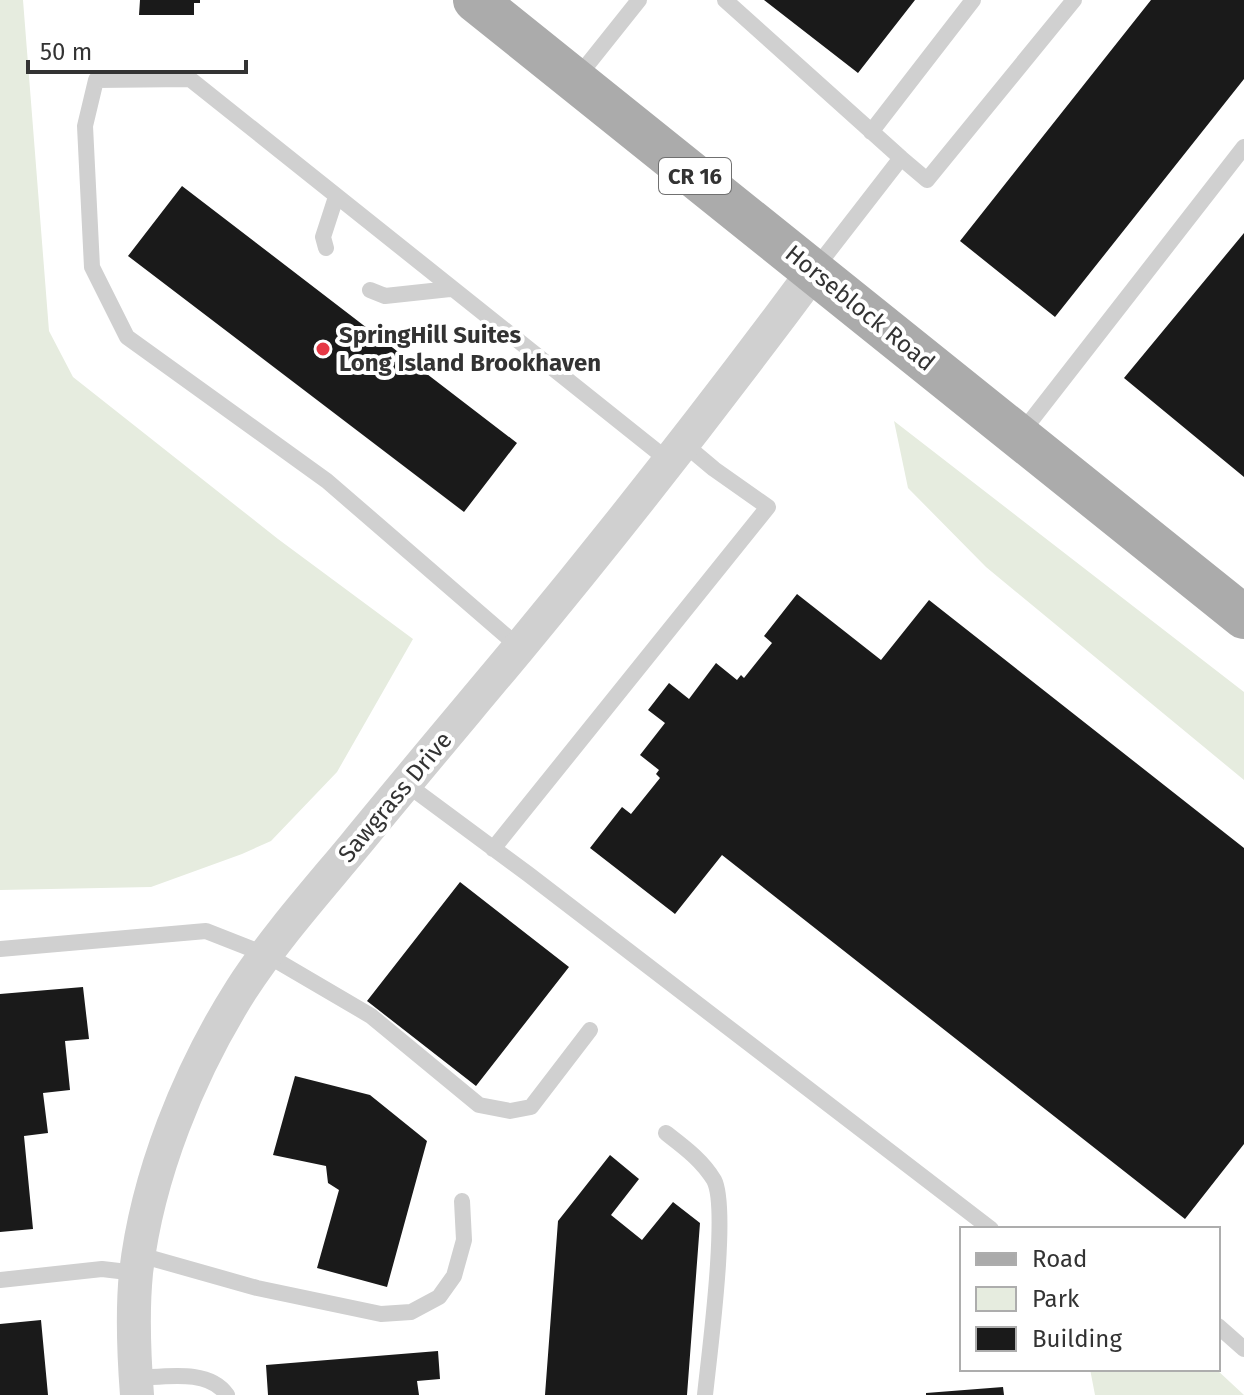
<svg xmlns="http://www.w3.org/2000/svg" width="1244" height="1395" font-family="'Fira Sans',sans-serif">
<style>
.green{fill:#e6ecdf}
.building{fill:#1a1a1a}
.lines{fill:none;stroke-linecap:round;stroke-linejoin:round}
.lane{stroke:#d0d0d0;stroke-width:16}
.street{stroke:#d0d0d0;stroke-width:34}
.primary{stroke:#ababab;stroke-width:44}
.poi-dot{fill:#e63946;stroke:#fff;stroke-width:3}
.labels{text-anchor:middle;dominant-baseline:central;stroke-width:8;stroke-linejoin:round;paint-order:stroke}
.shield{fill:#fff;stroke:#707070;stroke-width:2}
.shield-label{font-size:22px;font-weight:bold;fill:#333}
.street-label{font-size:24px;fill:#333;stroke:#fff}
.poi-label{font-size:24px;font-weight:bold;fill:#333;stroke:#fff;text-anchor:start}
</style>
<rect width="100%" height="100%" fill="#fff"/>
<path class="green" d="M0,0H23L49,331L73,377L278,539L413,639L337,772L271,841L242,854L151,887L0,890Z
M894,421L1244,692V780L986,567L908,488Z
M1090,1369H1216L1244,1395H1095Z"/>
<path class="building" d="M140,0H200V3H194V15H139Z
M764,0H915L858,73Z
M1151,0H1244V79L1055,317L960,241Z
M182,186L517,443L464,512L128,256Z
M1244,233V477L1124,378Z
M797,594L881,660L929,600L1244,848V1144L1185,1219L722,855L675,914L590,848L622,807L631,814L660,778L656,774L659,770L640,755L665,723L648,710L669,683L689,699L716,663L737,680L741,675L744,678L772,643L764,636Z
M460,882L569,967L476,1086L367,1001Z
M83,987L89,1039L65,1041L70,1090L43,1093L48,1133L24,1136L33,1229L0,1232V994Z
M295,1076L370,1095L427,1141L387,1287L317,1268L339,1190L328,1183L326,1166L273,1155Z
M610,1155L639,1179L611,1215L642,1240L673,1202L700,1223L687,1395H545L558,1221Z
M41,1320L48,1395H0V1324Z
M438,1351L440,1379L417,1381L419,1395H268L266,1365Z
M1003,1387L1004,1395H926V1393Z"/>
<g class="lines">
<path class="lane" d="M725,0L901,158L815,269
M576,79L639,0
M871,132L973,0
M901,158L927,180L1074,0
M326,248L323,237L336,197
M370,290L385,296L450,289
M1019,436L1244,147
M519,647L327,481L127,337L92,267L85,126L96,80L190,79L669,461
M405,783L528,874L991,1229
M493,849L768,507L714,469L683,443
M0,949L206,931L267,955L371,1016L479,1105L510,1111L531,1107L590,1030
M666,1133C684,1147 702,1160 714,1180C729,1208 709,1356 705,1395
M140,1255L257,1288L381,1314L411,1312L439,1297L454,1276L464,1240L462,1201
M0,1280L102,1269L136,1273
M1218,1326L1244,1349
M136,1378C164,1377 209,1368 227,1395"/>
<path class="street" d="M137,1395C134,1356 132,1313 136,1273C147,1176 189,1072 241,990C274,939 315,893 354,846C408,780 463,715 518,649C620,526 719,399 814,271"/>
<path class="primary" d="M475,0L1244,617"/>
</g>
<circle class="poi-dot" cx="323" cy="349" r="8"/>
<g class="labels">
<rect class="shield" x="659" y="158" width="72" height="36" rx="6"/>
<g class="shield-label">
<text x="695" y="176">CR 16</text>
</g>
<g class="street-label">
<text transform="translate(860 308) rotate(39)">Horseblock Road</text>
<text transform="translate(395 797) rotate(-50)">Sawgrass Drive</text>
</g>
<g class="poi-label">
<text x="339" y="335">SpringHill Suites<tspan x="339" dy="28">Long Island Brookhaven</tspan></text>
</g>
</g>
<rect x="960" y="1227" width="260" height="144" fill="#ffffff" stroke="#adadad" stroke-width="2"/>
<rect x="976" y="1253" width="40" height="12" fill="#ababab" stroke="#adadad" stroke-width="2"/>
<text x="1032" y="1267" font-size="24" fill="#333333">Road</text>
<rect x="976" y="1287" width="40" height="24" fill="#e6ecdf" stroke="#adadad" stroke-width="2"/>
<text x="1032" y="1307" font-size="24" fill="#333333">Park</text>
<rect x="976" y="1327" width="40" height="24" fill="#1a1a1a" stroke="#adadad" stroke-width="2"/>
<text x="1032" y="1347" font-size="24" fill="#333333">Building</text>
<path d="M28 60v12h218v-12" fill="none" stroke="#333333" stroke-width="4"/>
<text x="40" y="60" font-size="24" fill="#333333" stroke="#ffffff" stroke-width="6" paint-order="stroke">50 m</text>
</svg>
